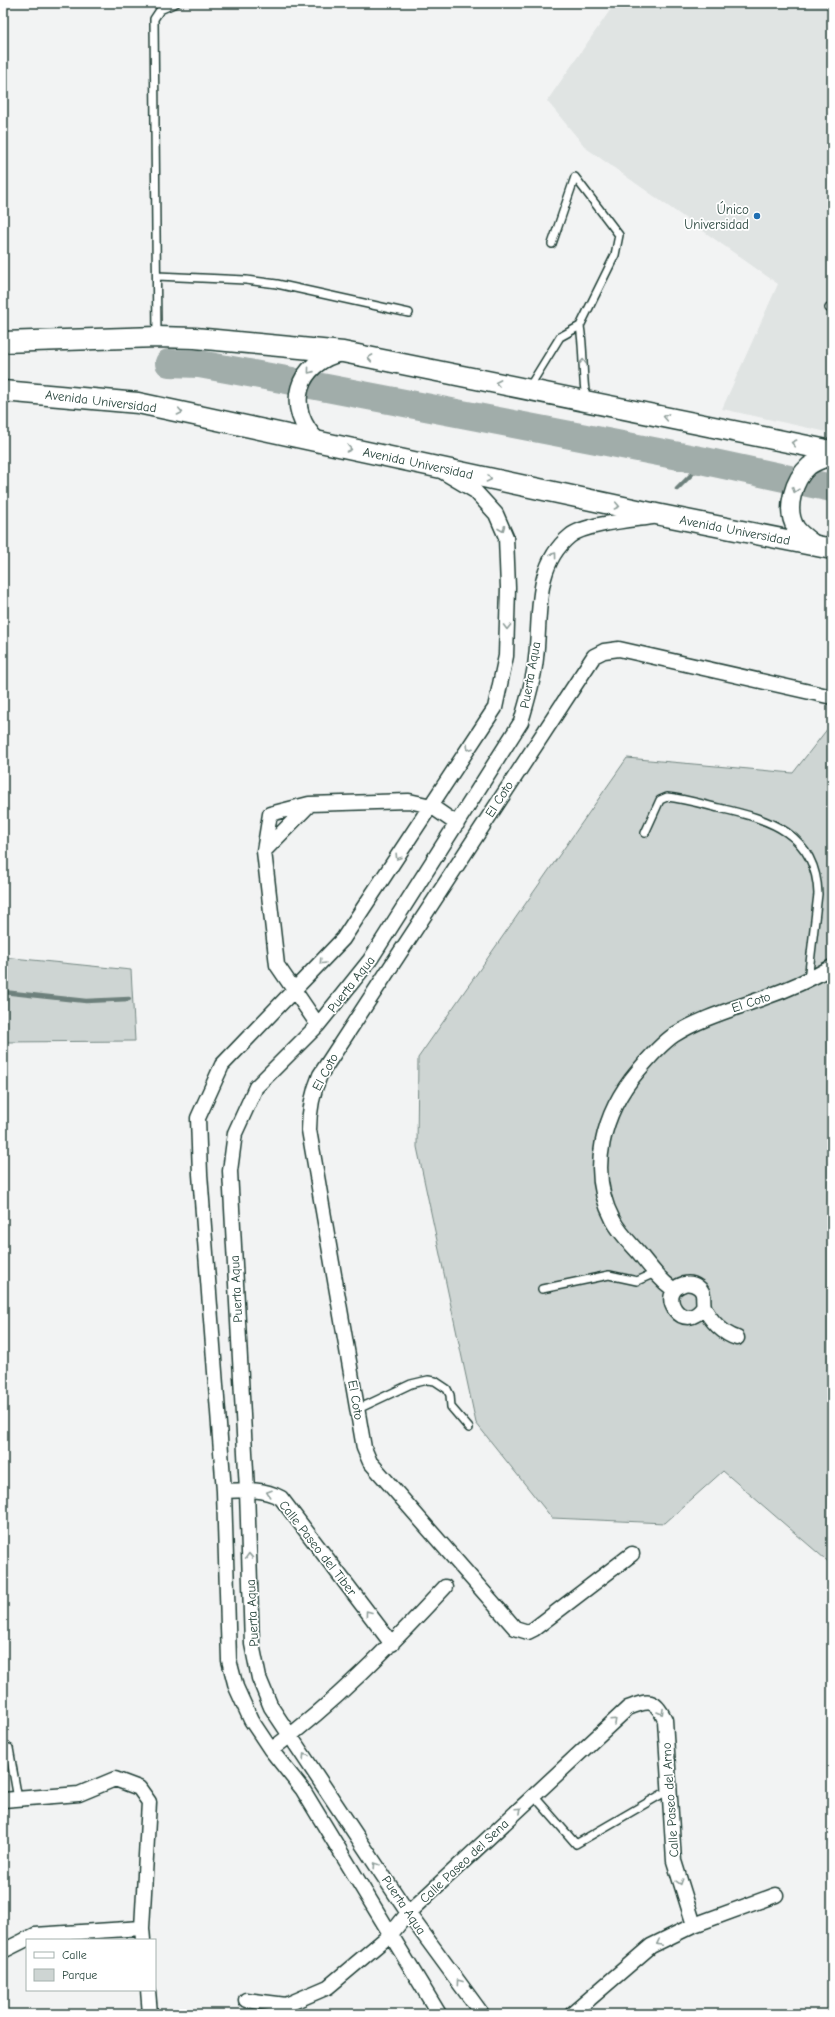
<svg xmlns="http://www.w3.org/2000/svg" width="835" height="2017" font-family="'Comic Neue',sans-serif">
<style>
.built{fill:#e0e4e3}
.green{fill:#ced5d3;stroke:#768984}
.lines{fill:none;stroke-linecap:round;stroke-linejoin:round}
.stream{stroke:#6d807b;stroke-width:4.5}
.river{stroke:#a1adaa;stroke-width:28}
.service-casing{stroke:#1f3d34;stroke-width:10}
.minor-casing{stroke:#1f3d34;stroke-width:17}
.tertiary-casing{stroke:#1f3d34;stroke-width:20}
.secondary-casing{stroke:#1f3d34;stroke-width:23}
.service{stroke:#fff;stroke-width:7}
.minor{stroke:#fff;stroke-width:14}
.tertiary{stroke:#fff;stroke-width:17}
.secondary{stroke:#fff;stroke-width:20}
.oneway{stroke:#8f9e9a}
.poi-dot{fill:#1f6fb2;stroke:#fff;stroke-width:1.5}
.labels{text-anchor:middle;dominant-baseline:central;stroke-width:3.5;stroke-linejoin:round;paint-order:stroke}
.poi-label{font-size:13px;fill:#1f3d34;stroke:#fff;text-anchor:end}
.street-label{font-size:13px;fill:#1f3d34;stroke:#fff}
</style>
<rect width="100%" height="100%" fill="#f2f3f3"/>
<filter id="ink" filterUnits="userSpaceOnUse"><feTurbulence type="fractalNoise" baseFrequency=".025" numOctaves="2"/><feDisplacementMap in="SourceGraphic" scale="8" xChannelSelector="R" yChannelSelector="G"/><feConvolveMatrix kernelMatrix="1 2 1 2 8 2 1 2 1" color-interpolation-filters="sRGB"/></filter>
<g filter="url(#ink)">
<path class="built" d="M615,3H832V433L722,409L778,284L586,148L547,101Z"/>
<path class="green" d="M832,723V1565L723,1471L665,1523L552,1518L476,1423L417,1147L418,1058L627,758L793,773Z
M3,957L131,970L135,1041L3,1042Z"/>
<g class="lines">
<path class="stream" d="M677,489L705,461
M3,992L86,1001L129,999"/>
<path class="river" d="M169,363L199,364L292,381
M311,385L705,461L789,479
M808,483L832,488"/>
<defs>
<path id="service" d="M552,244L575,177L619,235L615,255L580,326
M157,276L246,280L277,284L409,313
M829,308L832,309
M157,336L154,19L160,10L176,3
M528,389L560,337L580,326C584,350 582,374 586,399
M645,833L660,800L667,797C685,799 702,804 719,808C769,819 816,833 818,894L808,980
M542,1289L609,1275L637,1281L655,1273
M358,1409L411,1384L428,1380L435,1381L447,1389L450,1395L451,1407L469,1428
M3,1749L9,1748L18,1799
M534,1796L576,1844L669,1790"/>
<path id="minor" d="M264,851L309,805
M318,1025L277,965L264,851L270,814L309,804L409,801L431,806L457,824
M674,1290C660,1280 650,1267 639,1253C630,1243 619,1232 613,1220C587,1171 603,1112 638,1071C648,1059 661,1044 674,1035C703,1017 734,1009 766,997C789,989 811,979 832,967
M704,1306C684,1337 654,1293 684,1284C689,1283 694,1284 698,1287C706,1293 702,1300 704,1307C710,1320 723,1334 737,1338
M224,1491C244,1490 262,1488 281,1498L392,1644
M632,1554L534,1629L528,1632L515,1628L370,1462L364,1448L309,1130C309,1110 312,1094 320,1075L594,656L604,651L619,649L832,697
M271,1750C335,1703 391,1645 445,1587
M3,1800L79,1794L115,1779L139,1788L149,1802L142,1928L143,1940
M3,1951L35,1935L142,1928
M148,1990L150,2014
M246,2000L286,2005L328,1987L391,1934L408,1913L628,1708C648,1700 655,1698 665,1720L674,1861L694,1925
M439,2014L303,1790L271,1750L251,1720L236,1687L229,1660L224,1491L200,1174L198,1118L222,1065L343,939L495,708L506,656L508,588L506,537L496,514L475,491L443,472
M482,2014L408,1913L271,1707L259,1678L252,1644L247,1490L230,1171L235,1133L256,1087L318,1025L370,960L521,722C527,701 534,680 536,658C541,616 533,566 570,536C585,524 632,520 652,517
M572,2014L651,1946L694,1925L776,1895"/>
<path id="tertiary" d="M318,442C283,409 296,362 343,352
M817,546C809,540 801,535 796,528C784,509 794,479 809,466C816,461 824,459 832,456"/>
<path id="secondary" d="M3,342L157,337L195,338L343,352L832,451
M3,391L138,403L661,515L832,549"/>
</defs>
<use href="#service" class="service-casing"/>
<use href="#minor" class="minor-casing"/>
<use href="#tertiary" class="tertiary-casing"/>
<use href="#secondary" class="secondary-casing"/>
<use href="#service" class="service"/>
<use href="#minor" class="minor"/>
<use href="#tertiary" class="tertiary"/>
<use href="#secondary" class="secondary"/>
</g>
<defs><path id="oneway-chevron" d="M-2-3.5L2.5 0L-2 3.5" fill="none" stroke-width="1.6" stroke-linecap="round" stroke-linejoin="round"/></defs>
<g class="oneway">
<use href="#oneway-chevron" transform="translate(370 358) rotate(-169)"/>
<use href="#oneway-chevron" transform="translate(583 362) rotate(-88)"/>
<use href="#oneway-chevron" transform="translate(310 371) rotate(129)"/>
<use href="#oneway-chevron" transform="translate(498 383) rotate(-169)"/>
<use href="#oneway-chevron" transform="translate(180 412) rotate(12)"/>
<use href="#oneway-chevron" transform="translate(666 417) rotate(-169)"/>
<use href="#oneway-chevron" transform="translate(794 443) rotate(-168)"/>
<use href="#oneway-chevron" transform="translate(349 449) rotate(12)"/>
<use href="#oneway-chevron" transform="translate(489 479) rotate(12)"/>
<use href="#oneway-chevron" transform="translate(795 490) rotate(109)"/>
<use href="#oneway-chevron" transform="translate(617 506) rotate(12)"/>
<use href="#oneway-chevron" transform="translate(502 529) rotate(68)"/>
<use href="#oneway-chevron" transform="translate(554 555) rotate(-53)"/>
<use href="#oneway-chevron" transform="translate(507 627) rotate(91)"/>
<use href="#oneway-chevron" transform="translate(469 748) rotate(123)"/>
<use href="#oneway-chevron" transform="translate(398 857) rotate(123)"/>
<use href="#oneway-chevron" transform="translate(322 962) rotate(133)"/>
<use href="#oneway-chevron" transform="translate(269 1493) rotate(-161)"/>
<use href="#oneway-chevron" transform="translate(249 1556) rotate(-92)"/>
<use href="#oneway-chevron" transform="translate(368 1613) rotate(-127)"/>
<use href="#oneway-chevron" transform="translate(661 1712) rotate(60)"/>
<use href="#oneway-chevron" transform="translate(614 1721) rotate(-43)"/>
<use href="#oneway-chevron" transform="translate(305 1756) rotate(-123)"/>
<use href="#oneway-chevron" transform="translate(519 1810) rotate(-43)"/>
<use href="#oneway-chevron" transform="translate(376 1865) rotate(-123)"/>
<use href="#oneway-chevron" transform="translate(680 1882) rotate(73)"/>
<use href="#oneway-chevron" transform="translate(659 1943) rotate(154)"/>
<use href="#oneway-chevron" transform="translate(459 1982) rotate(-126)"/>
</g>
</g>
<circle class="poi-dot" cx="757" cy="216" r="4"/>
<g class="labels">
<g class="poi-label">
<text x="749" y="209">Único<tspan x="749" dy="15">Universidad</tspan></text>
</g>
<g class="street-label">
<text transform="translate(101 401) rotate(7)">Avenida Universidad</text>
<text transform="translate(418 463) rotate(12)">Avenida Universidad</text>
<text transform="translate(735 530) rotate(11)">Avenida Universidad</text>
<text transform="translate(530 675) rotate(-80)">Puerta Aqua</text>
<text transform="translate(499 799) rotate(-57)">El Coto</text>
<text transform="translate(351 984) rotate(-52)">Puerta Aqua</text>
<text transform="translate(751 1002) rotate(-18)">El Coto</text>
<text transform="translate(325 1072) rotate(-62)">El Coto</text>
<text transform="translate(236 1289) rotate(-93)">Puerta Aqua</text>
<text transform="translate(356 1400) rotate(80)">El Coto</text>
<text transform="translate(318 1548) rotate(52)">Calle Paseo del Tiber</text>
<text transform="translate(252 1613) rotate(-93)">Puerta Aqua</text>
<text transform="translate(670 1800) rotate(-94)">Calle Paseo del Arno</text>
<text transform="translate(464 1861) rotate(-43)">Calle Paseo del Sena</text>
<text transform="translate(404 1905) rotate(56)">Puerta Aqua</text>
</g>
</g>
<rect width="835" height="2017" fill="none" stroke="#fff" stroke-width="16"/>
<rect x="8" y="8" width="819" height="2001" fill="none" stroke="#1f3d34" stroke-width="1.5" filter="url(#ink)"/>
<rect x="26" y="1939" width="130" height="52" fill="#ffffff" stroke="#a5b1ae"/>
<rect x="34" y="1952" width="20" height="6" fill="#ffffff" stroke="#a5b1ae"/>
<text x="62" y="1959" font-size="12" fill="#1f3d34">Calle</text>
<rect x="34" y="1969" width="20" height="12" fill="#ced5d3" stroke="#a5b1ae"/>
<text x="62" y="1979" font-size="12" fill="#1f3d34">Parque</text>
</svg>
